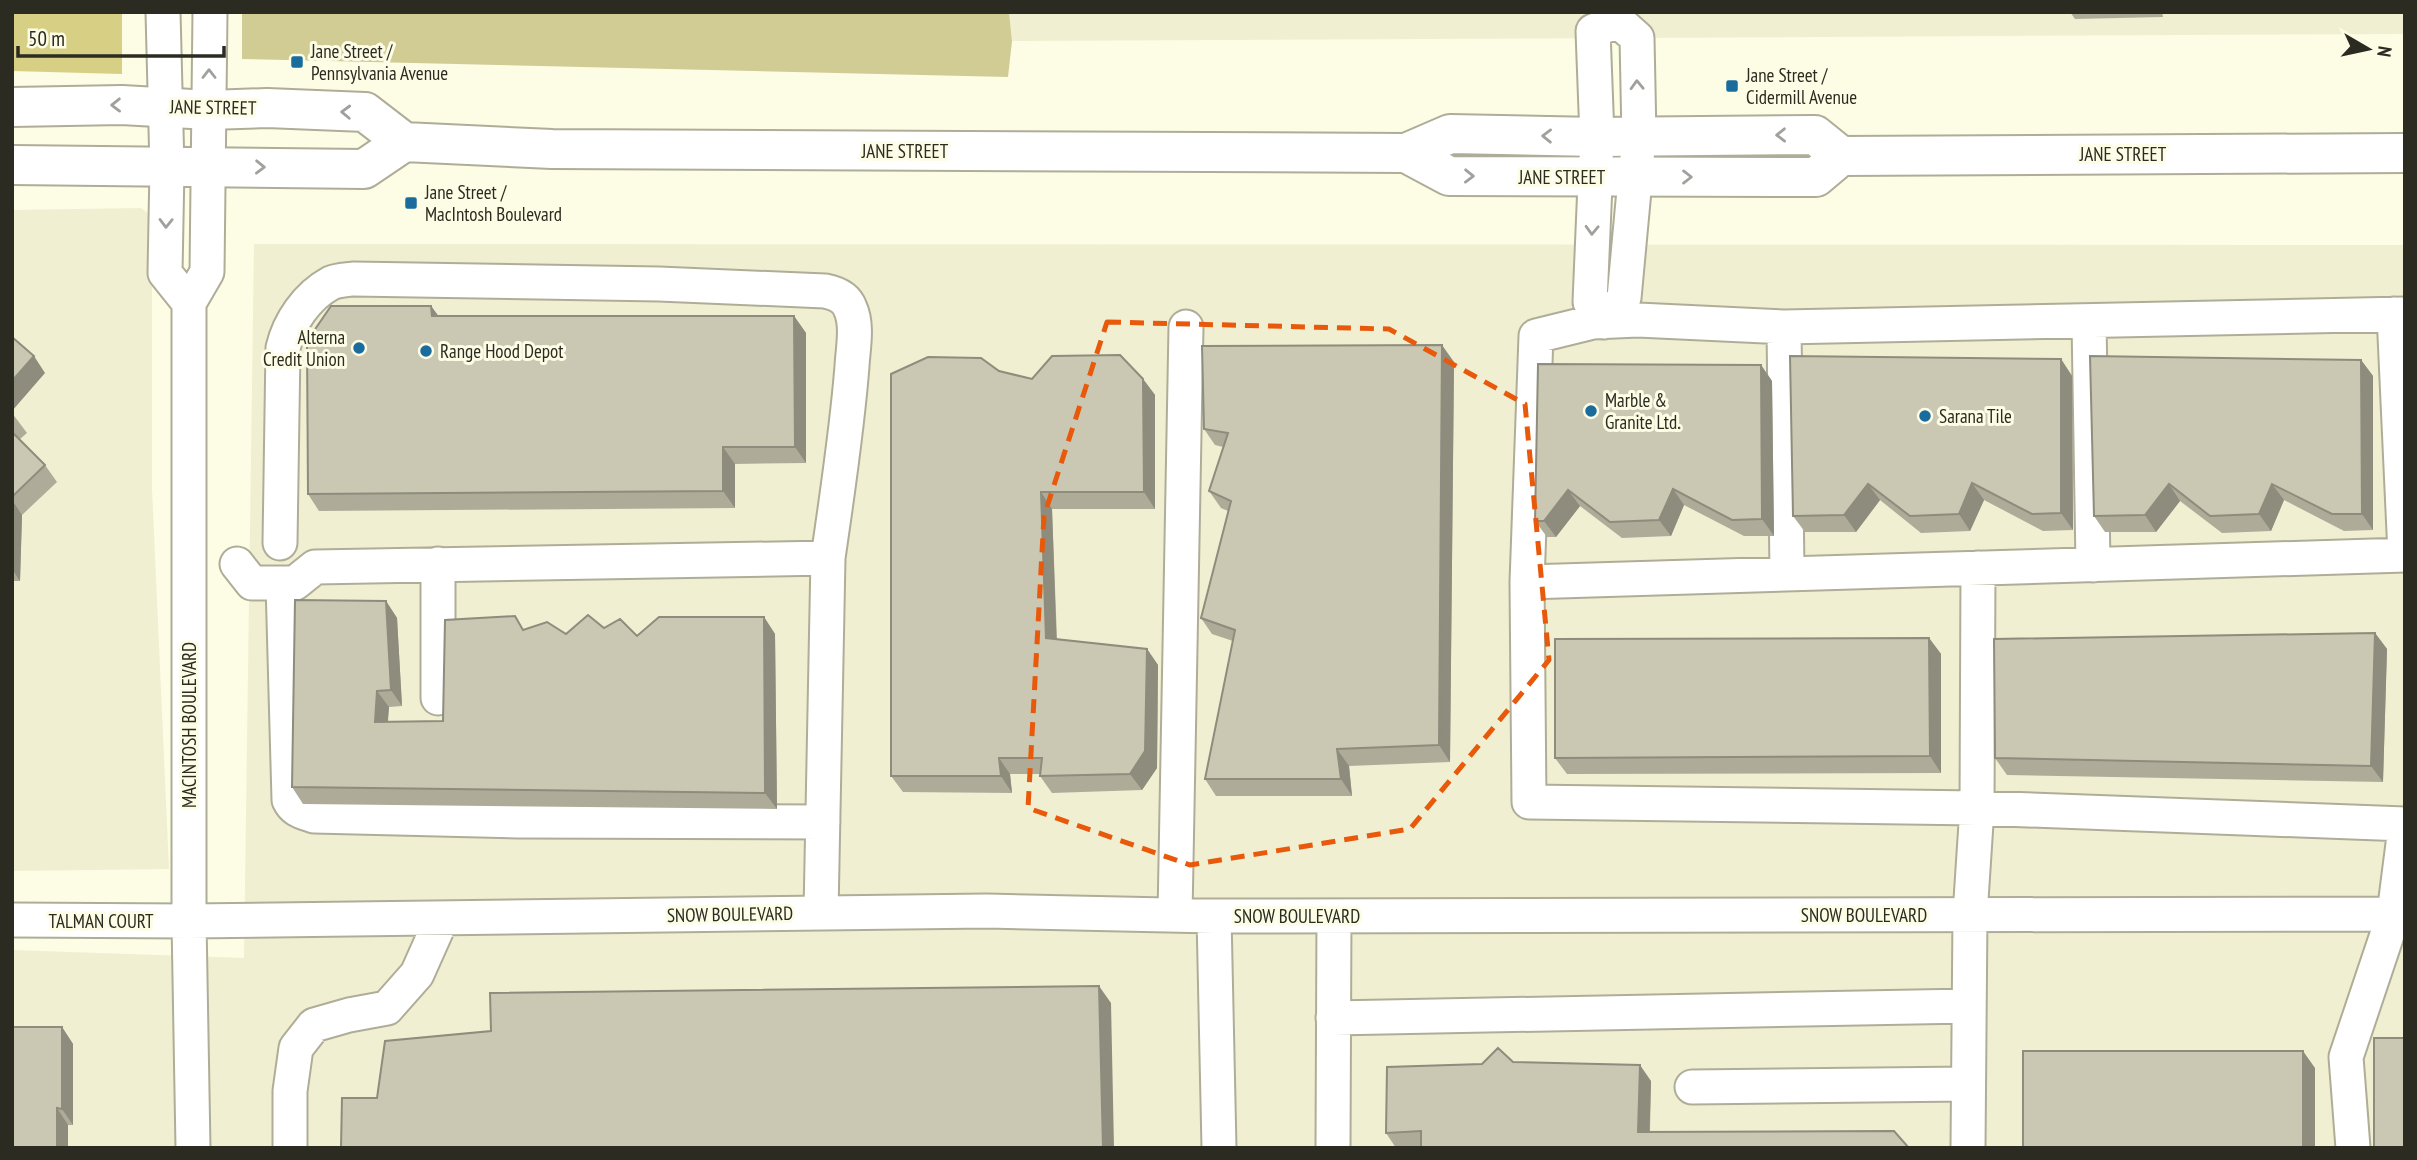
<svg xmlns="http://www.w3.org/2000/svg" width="2417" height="1160" font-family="'PT Sans Narrow',sans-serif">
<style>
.built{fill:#f1efd1}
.green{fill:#d1cb94}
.forest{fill:#d7cf84}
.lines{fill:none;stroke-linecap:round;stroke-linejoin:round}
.minor-casing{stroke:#afad98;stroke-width:37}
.major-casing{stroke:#afad98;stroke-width:42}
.minor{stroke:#fff;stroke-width:33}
.major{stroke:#fff;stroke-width:38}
.wall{fill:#aeac99}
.shaded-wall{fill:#8d8c7d}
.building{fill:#cac8b2;stroke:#8d8c7d;stroke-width:2}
.oneway{stroke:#a0a09c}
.marked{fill:none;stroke:#e8590c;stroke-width:5;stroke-dasharray:14 9;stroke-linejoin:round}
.poi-dot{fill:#1a6c9d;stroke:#fdfce5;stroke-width:2.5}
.labels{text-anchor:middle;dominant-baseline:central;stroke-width:6;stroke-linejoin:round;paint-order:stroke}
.poi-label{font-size:19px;fill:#2b2b22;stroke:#fdfce5;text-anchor:start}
.street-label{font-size:19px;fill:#2b2b22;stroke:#fdfce5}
</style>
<rect width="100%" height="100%" fill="#fdfce5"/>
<path class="built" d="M1009,12H2405V34L1012,41Z
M141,208L152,216V489L169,869L12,871V210Z
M254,244L2405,245V1148H12V950L244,958Z"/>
<path class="green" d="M242,12H1009L1012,41L1008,77L242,59Z"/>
<path class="forest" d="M12,12H122V74L12,71Z"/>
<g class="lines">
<defs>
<path id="minor" d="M163,12L167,168L165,273L189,303
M1617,12L1618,21L1637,38L1639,137L1624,298L1604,322L1590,302L1597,137L1593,31L1618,21
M2394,314L2405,554
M2405,314L1784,327L1638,320L1593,322L1536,336L1527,582L2405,555
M2089,321L2093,565
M1784,327L1787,574
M280,543L283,348C289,322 307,296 331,283C338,280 346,280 353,279L659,284L825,291C835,293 846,297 850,308C858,325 853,348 852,366C847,431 837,495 828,558
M237,564L252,583H295L315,567L828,558L821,913
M1527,582L1529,802L1977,808L2405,824
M283,583L289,800C294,811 303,812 314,816L518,821L823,822
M438,698V564
M1175,915L1186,327
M1214,916L1219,1148
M12,920L189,921L987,911L1214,916L2405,914
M1333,1018L1969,1006
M1692,1087L1968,1084
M193,1148L189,921V303L207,272L210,12
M290,1148V1091L296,1048L314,1025L349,1015L387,1008L417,974L442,918
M1333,1148L1334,916
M1968,1148L1970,915L1977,808L1978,568
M2353,1148L2346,1057L2394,914L2405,828"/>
<path id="major" d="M12,107L122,105L209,110L267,108L365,112L404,142L552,149L1406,153L1450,134L1597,137L1815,135L1841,156L2405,153
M1406,153L1449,176L1816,177L1841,156
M12,165L364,169L404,142"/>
</defs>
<use href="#minor" class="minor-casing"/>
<use href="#major" class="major-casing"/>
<use href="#minor" class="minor"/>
<use href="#major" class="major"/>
</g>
<path class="wall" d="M2070,12H2162L2163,17L2075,19Z
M431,306L438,316H794L806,333V463L735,464V508L319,511L308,494Z
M2061,359L2072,376L2073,530L2043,531L1984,500L1970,531L1921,533L1880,500L1856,532H1805L1793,516Z
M2361,360L2373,376V530L2344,531L2284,500L2271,531L2222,533L2180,501L2156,532H2105L2094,516Z
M1454,362L1450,762L1349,766L1352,796H1216L1205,779L1233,641L1212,634L1201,618L1228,511L1221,508L1209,491L1223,447L1215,445L1204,429Z
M1538,364L1761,365L1772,381L1774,536H1744L1684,505L1671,536L1622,538L1580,506L1556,537H1547L1535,521Z
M999,371L1032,379H1143L1155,395V509H1052L1057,639L1147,649L1158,665L1157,768L1142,790L1052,793L1040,776V774H1010L1012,793L903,792L891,776Z
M12,413L27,433L20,439L45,465L57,482L22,515L20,581H12Z
M386,601L397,618L402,706L389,707L388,722L443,721L524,630L566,634L604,628L637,636L764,617L775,634L777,809L303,804L292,787Z
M2375,633L2387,649L2383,782L2007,775L1995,758Z
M1929,638L1941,654V773L1567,774L1555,758Z
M62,1027L73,1044V1125H68L12,1148Z
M1513,1062L1651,1081L1650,1132L1909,1148H1396L1386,1133Z"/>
<path class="shaded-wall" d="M431,306L443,322L432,316Z
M794,316L806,333V463L795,447Z
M1442,345L1454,362L1450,762L1439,745Z
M34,356L45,373L12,411V381Z
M2061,359L2072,376L2073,530L2061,513Z
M2361,360L2373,376V530L2362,514Z
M1761,365L1772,381L1774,536L1762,519Z
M1143,379L1155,395V509L1144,492Z
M723,447L735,464V508L723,491Z
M1972,483L1984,500L1970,531L1959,514Z
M1868,484L1880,500L1856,532L1844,515Z
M2169,484L2180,501L2156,532L2145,515Z
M2272,484L2284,500L2271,531L2259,514Z
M1673,489L1684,505L1671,536L1659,520Z
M1568,490L1580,506L1556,537L1544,521Z
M1041,492L1052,509L1057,654L1046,638Z
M12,500L22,515L20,581L12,569Z
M386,601L397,618L402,706L391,690Z
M764,617L775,634L777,809L765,793Z
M2375,633L2387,649L2383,782L2371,766Z
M1929,638L1941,654V773L1930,756Z
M1147,649L1158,665L1157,768L1142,790L1130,774Z
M377,691L389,707L386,738L375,722Z
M1337,749L1349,766L1352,796L1341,779Z
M999,758L1010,774L1012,793L1001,776Z
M1099,986L1111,1003L1114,1148H1103Z
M62,1027L73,1044V1125L62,1109Z
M2303,1051L2315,1068V1148H2303Z
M1640,1065L1651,1081L1649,1148L1638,1132Z
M57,1108L68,1125V1148H57Z"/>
<path class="building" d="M331,306H431L432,316H794L795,447H723V491L308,494L307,341Z
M12,337L34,356L12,381Z
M1442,345L1439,745L1337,749L1341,779H1205L1235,630L1201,618L1231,501L1209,491L1228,433L1204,429L1202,346Z
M1120,355L1143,379L1144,492H1041L1046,638L1147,649L1145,751L1130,774L1040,776L1042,758H999L1001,776H891V374L928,357L981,358L999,371L1032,379L1052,356Z
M1790,356L2061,359V513L2032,514L1972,483L1959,514L1910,516L1868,484L1844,515L1793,516Z
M2090,356L2361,360L2362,514H2332L2272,484L2259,514L2210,516L2169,484L2145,515L2094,516Z
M1538,364L1761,365L1762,519L1732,520L1673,489L1659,520L1610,522L1568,490L1544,521H1535Z
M12,432L45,465L12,497Z
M295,600L386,601L391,690L377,691L375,722L443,721L445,620L515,616L523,630L547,622L566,634L588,615L604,628L620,619L637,636L659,617H764L765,793L292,787Z
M2375,633L2371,766L1995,758L1994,639Z
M1929,638L1930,756L1555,758V639Z
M1099,986L1103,1148H341L342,1098H377L385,1041L491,1031L490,993Z
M12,1027H62V1109L57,1108V1148H12Z
M2374,1038H2405V1148H2374Z
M1498,1048L1513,1062L1640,1065L1638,1132L1894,1131L1909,1148H1421V1131L1386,1133L1387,1067L1482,1064Z
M2023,1051H2303V1148H2023Z"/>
<defs><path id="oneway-chevron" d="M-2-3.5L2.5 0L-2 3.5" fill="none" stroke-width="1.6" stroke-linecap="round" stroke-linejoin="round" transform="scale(1.75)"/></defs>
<g class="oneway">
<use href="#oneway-chevron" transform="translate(209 74) rotate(-90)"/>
<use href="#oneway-chevron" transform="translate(1637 85) rotate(-92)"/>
<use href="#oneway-chevron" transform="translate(116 105) rotate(179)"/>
<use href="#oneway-chevron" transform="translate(346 112) rotate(-178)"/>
<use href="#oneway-chevron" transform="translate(1781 135) rotate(179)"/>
<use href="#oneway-chevron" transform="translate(1547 136) rotate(-179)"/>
<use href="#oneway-chevron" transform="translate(260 167) rotate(1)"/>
<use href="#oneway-chevron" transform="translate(1469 176) rotate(1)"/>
<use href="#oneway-chevron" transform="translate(1687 177)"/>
<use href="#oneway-chevron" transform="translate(166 223) rotate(91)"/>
<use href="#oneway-chevron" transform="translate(1592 230) rotate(92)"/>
</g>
<path class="marked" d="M1107,322L1389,329L1525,404L1549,660L1410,829L1190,865L1028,808L1044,516Z"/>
<g class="poi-dot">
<rect x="290" y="55" width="14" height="14" rx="3.5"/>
<rect x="1725" y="79" width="14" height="14" rx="3.5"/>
<rect x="404" y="196" width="14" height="14" rx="3.5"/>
<circle cx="359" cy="348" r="7"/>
<circle cx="426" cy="351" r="7"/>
<circle cx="1591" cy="411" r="7"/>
<circle cx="1925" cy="416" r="7"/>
</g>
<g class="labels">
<g class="poi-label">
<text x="311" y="51">Jane Street /<tspan x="311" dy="22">Pennsylvania Avenue</tspan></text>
<text x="1746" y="75">Jane Street /<tspan x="1746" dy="22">Cidermill Avenue</tspan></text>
<text x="425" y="192">Jane Street /<tspan x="425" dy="22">MacIntosh Boulevard</tspan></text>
<text x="345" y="337" text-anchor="end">Alterna<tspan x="345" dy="22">Credit Union</tspan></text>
<text x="440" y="351">Range Hood Depot</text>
<text x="1605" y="400">Marble &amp;<tspan x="1605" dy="22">Granite Ltd.</tspan></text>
<text x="1939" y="416">Sarana Tile</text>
</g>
<g class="street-label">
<text transform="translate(213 107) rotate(1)">JANE STREET</text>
<text x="905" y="151">JANE STREET</text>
<text x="2123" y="154">JANE STREET</text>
<text x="1562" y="177">JANE STREET</text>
<text transform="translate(189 725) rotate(-90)">MACINTOSH BOULEVARD</text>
<text transform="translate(730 914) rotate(-1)">SNOW BOULEVARD</text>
<text x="1864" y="915">SNOW BOULEVARD</text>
<text x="1297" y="916">SNOW BOULEVARD</text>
<text x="101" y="921">TALMAN COURT</text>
</g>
</g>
<rect width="2417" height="1160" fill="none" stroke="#2b2b22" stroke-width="28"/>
<g transform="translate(2368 49) rotate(99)" stroke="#fdfce5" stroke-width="5" paint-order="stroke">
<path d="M0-5L12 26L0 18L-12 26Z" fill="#2b2b22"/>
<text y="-10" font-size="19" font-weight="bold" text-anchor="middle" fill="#2b2b22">N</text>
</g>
<path d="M18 46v10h206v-10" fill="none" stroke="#2b2b22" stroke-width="3.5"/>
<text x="28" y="46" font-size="21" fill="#2b2b22" stroke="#fdfce5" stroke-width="5" paint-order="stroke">50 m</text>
</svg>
